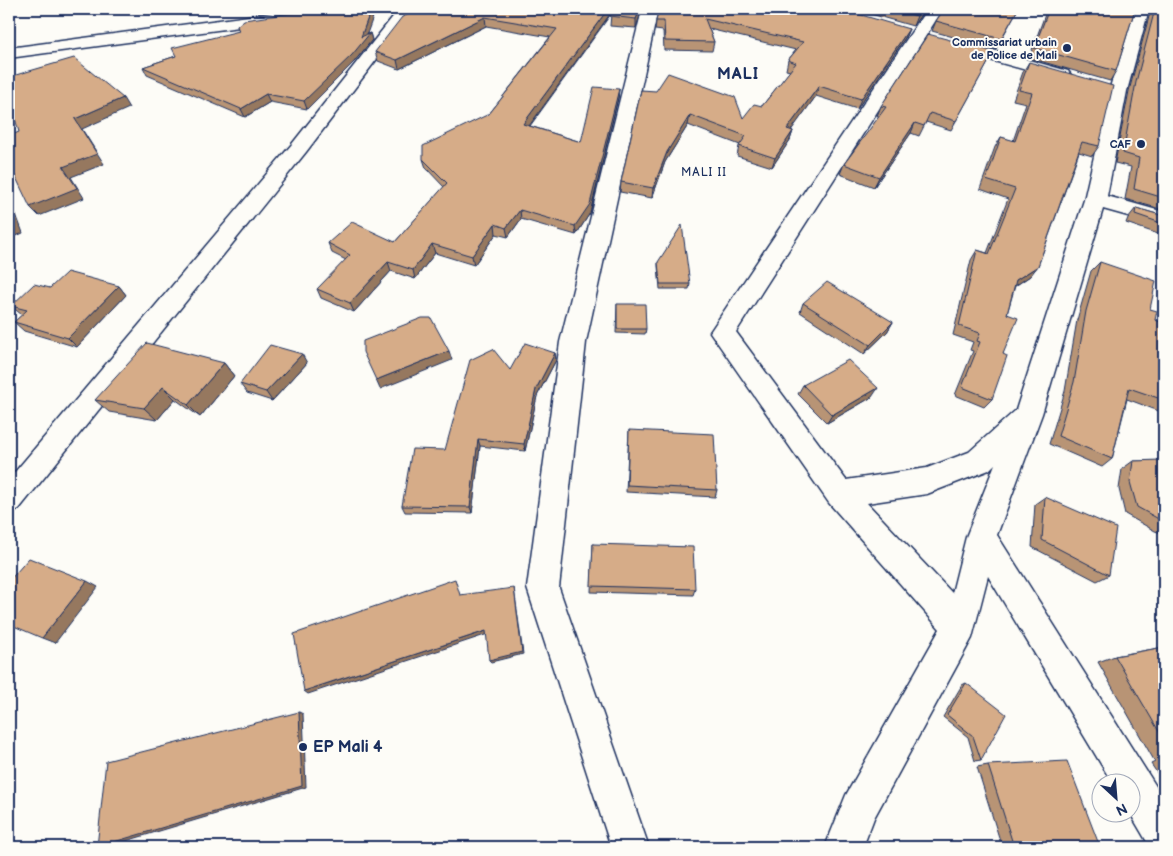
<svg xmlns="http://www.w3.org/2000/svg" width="1173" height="856" font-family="'Balsamiq Sans',sans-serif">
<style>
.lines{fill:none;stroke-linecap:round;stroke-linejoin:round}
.minor-casing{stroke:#1b2f5e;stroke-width:3}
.minor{fill:#fdfcf7;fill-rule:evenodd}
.wall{fill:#b89475;stroke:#1b2f5e}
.shaded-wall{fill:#96785f;stroke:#1b2f5e}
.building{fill:#d6ac88;stroke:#1b2f5e}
.poi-dot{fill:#1b2f5e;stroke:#fdfcf7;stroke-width:2}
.labels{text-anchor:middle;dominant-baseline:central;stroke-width:4;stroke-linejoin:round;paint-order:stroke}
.far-poi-label{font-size:11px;font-weight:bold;fill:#1b2f5e;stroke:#fdfcf7;text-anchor:end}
.far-neighbourhood-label{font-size:12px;letter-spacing:1px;fill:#1b2f5e;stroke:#fdfcf7}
.far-district-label{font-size:16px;font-weight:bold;letter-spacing:1px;fill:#1b2f5e;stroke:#fdfcf7}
.near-poi-label{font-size:16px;font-weight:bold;fill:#1b2f5e;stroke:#fdfcf7;text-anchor:start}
</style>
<rect width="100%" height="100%" fill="#fdfcf7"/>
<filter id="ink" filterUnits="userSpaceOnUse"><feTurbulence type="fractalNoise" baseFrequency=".02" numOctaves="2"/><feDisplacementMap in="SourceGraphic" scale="10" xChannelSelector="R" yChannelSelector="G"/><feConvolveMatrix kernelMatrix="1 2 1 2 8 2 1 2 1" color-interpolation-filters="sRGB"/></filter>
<g filter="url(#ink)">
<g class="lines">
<defs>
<path id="minor" d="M301,9H344L342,12L336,14L9,58V48Z
M399,9H415L306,152L19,509L9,513V479L292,144Z
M644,9H660L657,14L586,342L559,588L649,847H611L527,588L560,342L641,14Z
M927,9H943L736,332L846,480L927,468L969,452L1016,410L1084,200L1109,91L1133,9H1149L1127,91L1107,196L1164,212V226L1103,209L1042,414L997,535L1164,799V847H1150L1130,813V784H1113L988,576L972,638L874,818L863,847H825L846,795L940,629L829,503L710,332ZM995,464L966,537L952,593L867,503L927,494L989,470Z
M957,40L1068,71L1071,75L1068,79L1062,80L951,49L948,45L951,41Z"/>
</defs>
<use href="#minor" class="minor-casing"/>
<use href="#minor" class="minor"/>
</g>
<path class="wall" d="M421,9H642L636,28L610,26L611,14L530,126L581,142L619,89L618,98L590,213L576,235L521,219L508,237L496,234L474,265L435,253L415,279L391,271L354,312L321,298L317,289L346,260L332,253L328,243L395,242L444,187L426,168L423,159L489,114L550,37L486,26L399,69L378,61L375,52Z
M659,9L909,29L905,38L857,109L816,96L791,130L793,131L790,140L772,167L737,156L739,146L740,145L688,125L665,162L652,198L620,192L621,182L641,90L743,118L762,106L790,71L786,70L788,60L796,50L709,29L714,42L712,51L664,50L663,31L655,30L656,21Z
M853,9H925L913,26Z
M1018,9L996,49L932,31L936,21Z
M1047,9H1135L1116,71L1110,81L1029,58Z
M1150,9H1164V210L1125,199L1131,167L1115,163L1129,91L1151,9Z
M237,26L367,34L370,33L372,40L354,62L307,109L270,102L245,117L147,75L143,67L176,56L239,31Z
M994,52L951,130L926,122L919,136L911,133L874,187L840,174L844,164L880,116H877L881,106Z
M1029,62L1099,146L1092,156L1079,152L1038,266L1030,276L1015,286L1007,314L1003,354L992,399L984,407L955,395L973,351L970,350L973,342L953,335L971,260L977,250L987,253L1008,199L980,189L995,147L1001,137L1013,141L1026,103L1013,100L1023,72Z
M1136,208L1164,216V236L1126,223L1128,218Z
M658,262L690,284L689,289H660L658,266Z
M1100,262L1150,309L1155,320L1164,323V413L1127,399L1112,459L1102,467L1049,444L1065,391L1077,320L1091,271Z
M119,286L126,295L77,347L24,331L14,322L22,315L11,306L50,288Z
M803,303L893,322L887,332L864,354L800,312Z
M617,304L646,329L645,334L616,333Z
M555,353L556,360L537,396L525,451L480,446L472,513L405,512L402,506L445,450L510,370Z
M224,363L234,376L200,417L175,399L157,420L109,412L95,400Z
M307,363L272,401L247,393L240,384Z
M803,385L872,397L827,423L798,394Z
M629,430L717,490L715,497L626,492Z
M1133,461H1164V534L1155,531L1125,514L1119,489L1122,469Z
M1045,497L1109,575L1097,581L1032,547L1035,504Z
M593,544L695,589L693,595L591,592Z
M1164,647V783L1151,764L1155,762L1098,662L1115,656Z
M966,683L981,760L975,761L968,737L943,717L962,685Z
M988,765L1100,847H1002L977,767Z"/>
<path class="shaded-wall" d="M266,9H289L267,12Z
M371,9H376L365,39L370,33L372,40L354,62L307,109L304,101L361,37Z
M608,9H613V10L524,133L523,124Z
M640,9H642L636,28V19Z
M922,9H925L913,26L917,16Z
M485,17L486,26L399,69L397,60Z
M909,29L905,38L857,109L861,99Z
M819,86L816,96L785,139L787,129Z
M619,89L618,98L590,213L576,235L575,226Z
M266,94L270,102L245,117L241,109Z
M123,98L129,108L82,129L104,164L71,177L84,198L39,216L30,207L63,167L75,119Z
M690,115L688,125L665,162L652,198L653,188L667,152Z
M915,123L911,133L874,187L879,177Z
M793,131L790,140L772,167L775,158Z
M9,204L14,209L23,233L9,239Z
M520,210L521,219L508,237L506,228Z
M495,224L496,234L474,265L472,256Z
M432,244L435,253L415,279L413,270Z
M388,262L391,271L354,312L350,303Z
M1038,266L1030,276L1009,290L1016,280Z
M119,286L126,295L77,347L68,338Z
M893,322L887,332L864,354L870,345Z
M449,351L452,360L380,389L376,380Z
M555,353L556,360L537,396L525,451L524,444L536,389Z
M302,354L307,363L272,401L266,392Z
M224,363L234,376L200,417L188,405Z
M163,387L175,399L157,420L144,408Z
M878,388L872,397L827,423L832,415Z
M478,439L480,446L472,513L470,507Z
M87,581L98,587L55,643L42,638Z
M514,588L523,654L491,662L489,660Z
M486,631L488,634L308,694L304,691Z
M299,712L303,714L306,787L106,847H100Z"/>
<path class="building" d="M319,9H371L361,37L370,33L352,55L304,101L266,94L241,109L143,67L176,56L172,48L239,31L237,26L244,20Z
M421,9H608L523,124L581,142L594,87L619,89L590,204L575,226L520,210L506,228L495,224L472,256L432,244L413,270L388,262L350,303L317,289L350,255L328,243L352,222L395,242L447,183L423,159V146L489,114L557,29L485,17L397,60L375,52L402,17Z
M612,9H640L636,19L610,16Z
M659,9H841L909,29L861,99L819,86L787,129L793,131L775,158L739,146L746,136L690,115L667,152L653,188L621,182L641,90L656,91L668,73L735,97L743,118L754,104L762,106L796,63L788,60L803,42L705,19L714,42L665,41L664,21H656Z
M890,9H922L917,16Z
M944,9H1018L1001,39L936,21Z
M1049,9H1135L1116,71L1034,48Z
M1155,9H1164V198L1134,189L1139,158L1123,153L1136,82Z
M928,34L994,52L956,121L930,113L924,126L915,123L879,177L844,164L886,107L881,106Z
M74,58L123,98L75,119L97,154L63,167L77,188L30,207L9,163V136L19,132L10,102L9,101V77Z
M1029,62L1113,86L1099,146L1082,142L1038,266L1016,280L1007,314L1018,318L1003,354L1007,356L992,399L962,387L980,342L977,341L980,333L959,326L977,250L989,254L1015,189L986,180L1001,137L1015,141L1032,93L1019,90Z
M1136,208L1164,216V224L1135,214Z
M9,210L14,223L9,225Z
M682,225L690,284H660L658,262Z
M1100,262L1156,281L1150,309L1157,311L1155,320L1164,323V400L1129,388L1112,459L1058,436L1074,382L1086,311Z
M67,272L119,286L68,338L14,322L27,310L11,306L34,284L50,288Z
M827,282L893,322L870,345L803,303Z
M617,304H645L646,329H617Z
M422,318H431L449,351L376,380L363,352V341Z
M147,343L224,363L188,405L163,387L144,408L95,400Z
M525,343L555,353L536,389L524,444L478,439L470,507L402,506L412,449L445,450L470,360L493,349L510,370Z
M270,345L302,354L266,392L240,384Z
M848,360L878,388L832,415L803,385Z
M629,430L714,434L717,490L627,485Z
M1160,460L1164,461V522L1137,507L1130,482L1133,461Z
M1045,497L1116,528L1109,575L1042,540Z
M593,544L693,547L695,589L591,586Z
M29,558L87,581L42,638L9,624V581Z
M455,579L460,595L514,588L522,652L489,660L486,631L304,691L294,634Z
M1164,647V740L1115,656Z
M966,683L1006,714L981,760L973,736L947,715Z
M299,712L302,786L97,847L106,761Z
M1067,761L1100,847H1014L988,765Z"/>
</g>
<g class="poi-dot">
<circle cx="1067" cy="48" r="5"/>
<circle cx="1141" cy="144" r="5"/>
<circle cx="303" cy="747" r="5"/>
</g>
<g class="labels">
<g class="far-poi-label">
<text x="1057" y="42">Commissariat urbain<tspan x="1057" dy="13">de Police de Mali</tspan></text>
<text x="1131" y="144">CAF</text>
</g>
<g class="far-neighbourhood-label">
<text x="704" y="172">MALI II</text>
</g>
<g class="far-district-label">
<text x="738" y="74">MALI</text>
</g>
<g class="near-poi-label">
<text x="313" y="747">EP Mali 4</text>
</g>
</g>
<rect width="1173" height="856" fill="none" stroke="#fdfcf7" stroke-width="30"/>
<rect x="15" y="15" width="1143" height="826" fill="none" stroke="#1b2f5e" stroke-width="2" filter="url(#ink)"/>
<g transform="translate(1116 798) rotate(154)"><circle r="24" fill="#fdfcf7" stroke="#a3aaba"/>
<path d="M0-4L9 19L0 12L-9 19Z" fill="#1b2f5e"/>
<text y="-8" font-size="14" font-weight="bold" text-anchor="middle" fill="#1b2f5e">N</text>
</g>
</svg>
